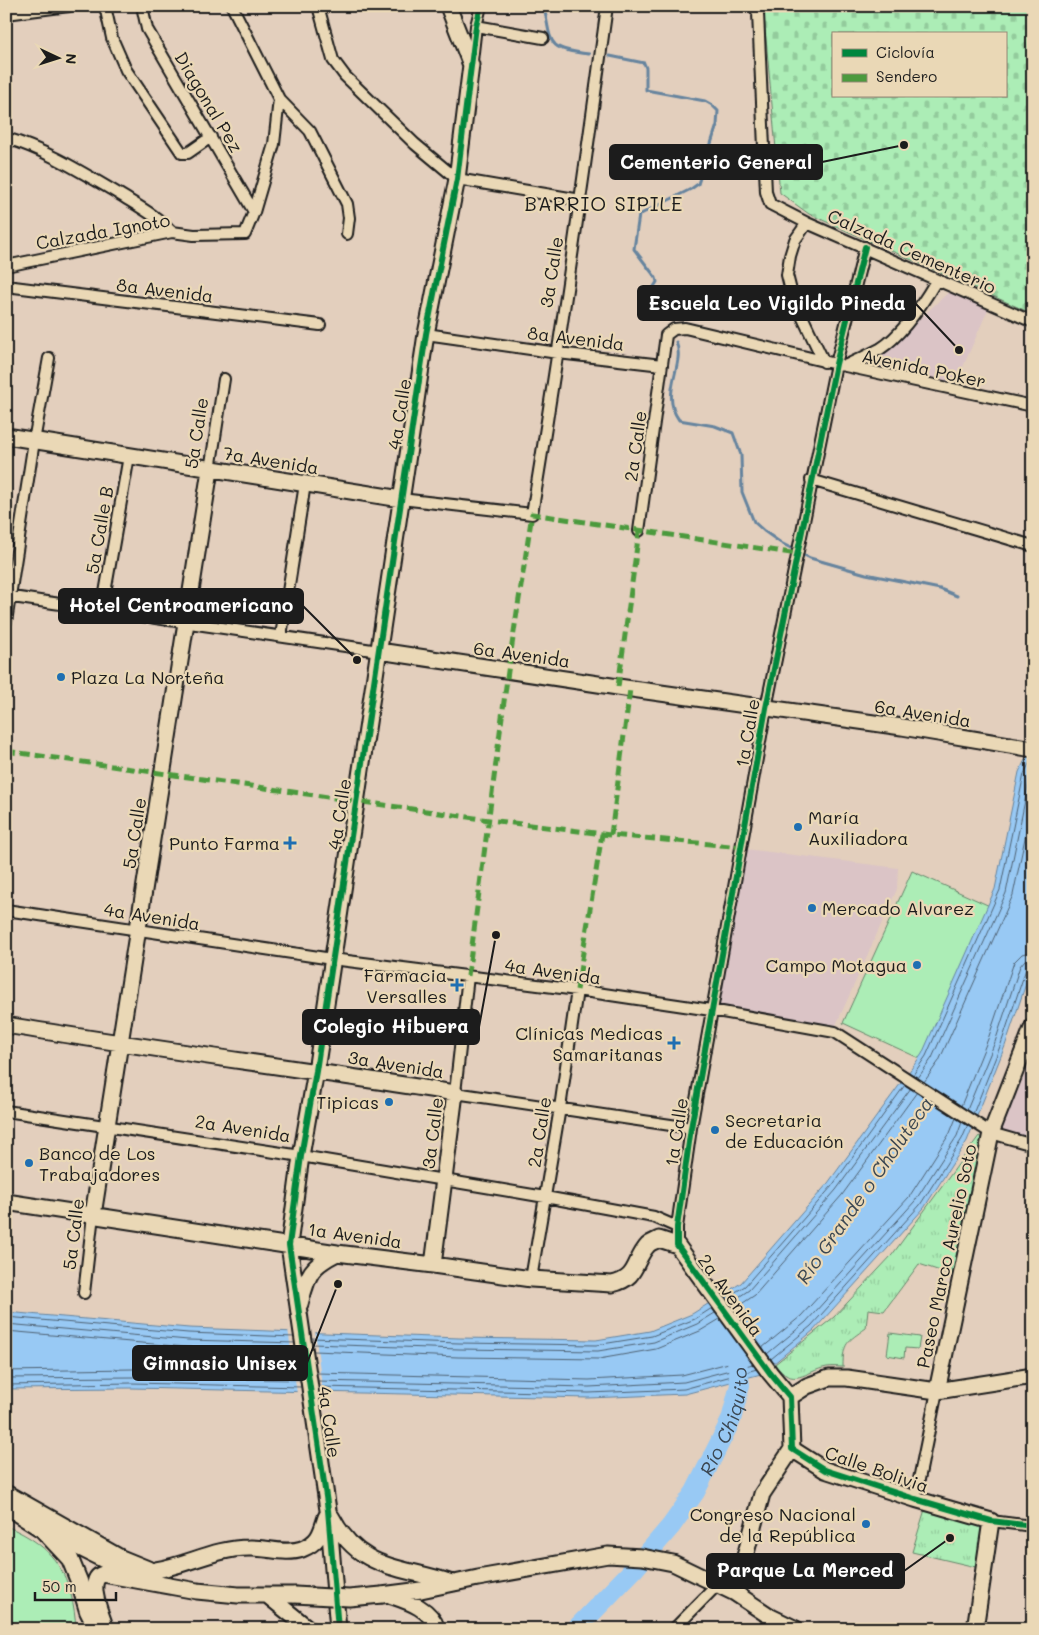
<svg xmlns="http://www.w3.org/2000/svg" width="1039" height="1635" font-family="Mali,sans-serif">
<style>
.built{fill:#dbc4c6}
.cemetery{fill:url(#cemetery-stones);stroke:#648469;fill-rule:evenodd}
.park{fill:url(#park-tufts);stroke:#648469}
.garden{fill:#acedb6;stroke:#648469}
.water{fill:#98c9f4;stroke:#66849e}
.pier{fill:#e3cfbd}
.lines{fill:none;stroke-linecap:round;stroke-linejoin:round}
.shore{stroke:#4e6172;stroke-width:1}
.stream{stroke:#66849e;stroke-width:3}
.river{stroke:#98c9f4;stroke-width:20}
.street-casing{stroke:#1c1c1c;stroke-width:14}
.secondary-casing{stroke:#1c1c1c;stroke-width:19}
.primary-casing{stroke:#1c1c1c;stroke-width:20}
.street{stroke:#ead8b6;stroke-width:10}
.secondary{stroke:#ead8b6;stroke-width:15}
.primary{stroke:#ead8b6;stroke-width:16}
.secondary-bridge-casing{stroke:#1c1c1c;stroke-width:19;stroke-linecap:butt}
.secondary-bridge{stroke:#ead8b6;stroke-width:15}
.quiet{stroke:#4c9a3e;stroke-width:5;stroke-dasharray:10 5;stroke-linecap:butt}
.cycleway-casing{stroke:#ead8b6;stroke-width:9}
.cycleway{stroke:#00873e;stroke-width:6}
.poi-dot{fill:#1f6fb2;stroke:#ead8b6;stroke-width:2}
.labels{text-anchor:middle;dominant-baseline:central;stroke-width:4.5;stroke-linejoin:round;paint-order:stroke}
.street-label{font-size:18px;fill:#1c1c1c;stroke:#ead8b6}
.poi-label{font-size:18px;fill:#1c1c1c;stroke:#ead8b6;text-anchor:end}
.water-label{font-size:19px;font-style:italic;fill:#3b4752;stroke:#ead8b6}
.quarter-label{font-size:20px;letter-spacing:1px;fill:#1c1c1c;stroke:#ead8b6}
.leader{fill:none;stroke:#1c1c1c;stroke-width:2}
.callout-dot{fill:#1c1c1c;stroke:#ead8b6;stroke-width:2}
.callout{fill:#1c1c1c;stroke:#1c1c1c;stroke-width:2}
.callout-label{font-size:19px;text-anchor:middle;font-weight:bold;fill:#fff}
</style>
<defs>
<pattern id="cemetery-stones" width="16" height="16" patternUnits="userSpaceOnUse" patternTransform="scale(1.25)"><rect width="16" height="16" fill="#acedb6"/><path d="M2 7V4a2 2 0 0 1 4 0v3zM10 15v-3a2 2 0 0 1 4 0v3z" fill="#93cb9c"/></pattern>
<pattern id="park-tufts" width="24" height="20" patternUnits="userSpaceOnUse" patternTransform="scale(1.25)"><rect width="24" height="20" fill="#acedb6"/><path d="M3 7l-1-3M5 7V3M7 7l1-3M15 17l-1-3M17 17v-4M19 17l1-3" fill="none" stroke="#93cb9c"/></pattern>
</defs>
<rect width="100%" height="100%" fill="#e3cfbd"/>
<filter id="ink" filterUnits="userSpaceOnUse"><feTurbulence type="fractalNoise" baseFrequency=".02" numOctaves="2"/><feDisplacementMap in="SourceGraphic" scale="10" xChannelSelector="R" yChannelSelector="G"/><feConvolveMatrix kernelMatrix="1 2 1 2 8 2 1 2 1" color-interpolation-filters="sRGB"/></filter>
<g filter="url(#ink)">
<path class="built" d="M951,290L989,307L956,383L935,382L868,366Z
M745,849L898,868L897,889L836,1025L715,1007Z
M1033,1055V1138L1001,1130Z"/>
<path class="cemetery" d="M763,6H1033V314L809,214L780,193ZM833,34H1005V96H833Z"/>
<path class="park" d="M979,1136L986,1141L959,1277L919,1264L884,1311L868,1309L866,1328C847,1342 843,1342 843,1367C838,1367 832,1366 827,1367C805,1371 793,1390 775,1364L834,1317L892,1255Z
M926,1506L986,1524L980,1568L912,1552Z"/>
<path class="garden" d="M912,871L992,907L923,1060L843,1023Z
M890,1333L920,1337L918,1349L905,1348L904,1358L887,1355Z
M6,1526C55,1546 73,1576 76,1629H6Z"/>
<path class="water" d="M1033,744V963L1005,1046L967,1141L924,1208L814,1330L761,1374L685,1394L589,1398L132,1388L6,1389V1312L189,1328L459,1338L596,1340L650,1331L692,1314L741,1283L828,1183L922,1054L995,889L1019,772Z"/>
<path class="pier" d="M288,1329L315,1330L323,1395L297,1394Z"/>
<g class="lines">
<path class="shore" d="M913,1075L926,1056L1000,890L1024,774L1032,758
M918,1078L932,1058L1006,893L1030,776L1033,770
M924,1082L939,1061L1013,895L1033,800
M961,1106L988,1039L1014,962L1022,954L1033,951
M967,1110L995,1042L1020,966L1025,960L1033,959
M973,1114L1001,1044L1026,969L1028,966L1033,965
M726,1298L745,1286L832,1186L905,1085
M730,1303L749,1290L836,1190L911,1088
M734,1309L755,1295L842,1195L917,1092
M6,1317L188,1333L294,1337
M6,1324L188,1340L295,1343
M6,1331L187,1347L296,1351
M311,1338L459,1343L596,1345L652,1336L695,1319L712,1308
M312,1344L459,1349L598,1351L654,1342L697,1324L715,1313
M762,1348L801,1316L909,1197L950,1133L956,1118
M314,1351L458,1357L599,1359L656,1349L700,1331L720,1319
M767,1354L806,1322L915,1201L957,1136L962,1122
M771,1359L811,1326L920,1205L962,1139L968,1125
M6,1371L132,1369L299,1373
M317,1373L589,1380L682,1375L748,1358
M6,1378L132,1377L300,1380
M318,1381L589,1387L684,1382L753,1364
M6,1385L132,1383L301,1387
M319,1387L589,1393L684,1389L757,1369"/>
<path class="stream" d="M544,6C552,45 546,49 589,54
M610,56L644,63L646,68V90L705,101L712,105L718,111L717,125L698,184L691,189L639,215L634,249L656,278L657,282L646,299L645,304L657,316
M676,342C686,364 659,393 679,420L715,426L733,433L741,455L742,492L754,522L764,531L781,543L810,558L866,574L940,589L957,596"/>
<path class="river" id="s1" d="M576,1629L635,1568L671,1526L695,1492L731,1420L740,1385L736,1352"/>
<defs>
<path id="street" d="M105,6L112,38L126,70L182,153H188L211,137
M142,6L147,29L254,212
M232,6L279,99L310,131L347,204L349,218L347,234
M318,6L333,60L345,76L415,144L457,179L581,200
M754,6L758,13L766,192L770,204L807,223L1033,322
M6,14L69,6
M476,26L543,38
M472,61L476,26L481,6
M6,138C47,150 83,173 119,194C138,206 157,216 172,232
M807,223L795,240L790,256L787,275L792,295L824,362
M6,266L172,232L194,235L245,234L254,212L274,144L279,99
M6,286L320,325
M426,334L558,353L662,365
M845,366C856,360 869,355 880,349C902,335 923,303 936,281
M210,470L224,379
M811,480L1033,546
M401,499L532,514C560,345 584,176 607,6
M639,531L666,335L674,329L685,328L836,364L1033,406
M6,596L379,651
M102,610L129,456
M6,622L34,441L49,358
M281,636L305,484
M6,910L332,959L577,990L711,1010L835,1032L991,1133L1033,1145
M468,976L455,1093L691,1128
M6,1111L301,1156L545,1197L654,1217L677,1227
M677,1245V1227L691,1128L766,708L836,364L865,247
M531,1279L560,1108L577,990
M84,1293L93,1215
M915,1499L937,1391
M991,1521L1033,1526
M674,1629L717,1585"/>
<path id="secondary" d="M6,436L401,499
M379,651L618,687L902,727L1033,749
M6,1025C156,1050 306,1069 455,1093L433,1265
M6,1202L337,1253L433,1265L531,1279L612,1284C639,1278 633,1261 648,1245C651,1242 656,1241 659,1239L677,1245L770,1373L790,1397L792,1449L825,1470L915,1499L991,1521L975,1629
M93,1215L210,470
M300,1304C308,1275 309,1267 337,1253
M937,1391L991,1133L1033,1026
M790,1397L807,1386L829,1378H847L937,1391L1033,1376
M6,1493L121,1558L148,1569
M331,1516C360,1572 399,1565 452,1583
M46,1531L124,1570
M129,1572C138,1572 147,1572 156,1570C188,1565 215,1548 249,1548C266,1547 286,1555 302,1549C320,1542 321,1532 326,1517
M735,1593L762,1494L792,1449
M267,1595L309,1629
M382,1595L421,1590L478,1578L608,1555L642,1557L673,1563L735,1593L771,1617L796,1629
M392,1596C410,1602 431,1609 437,1629
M106,1629C102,1617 85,1579 103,1574L197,1591L238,1595H295
M338,1629L328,1510L289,1245L301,1156L316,1071L426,334L457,179L471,65L448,6"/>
<path id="primary" d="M6,1506L42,1529L70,1559L79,1581L88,1611L97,1629"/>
</defs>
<use href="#street" class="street-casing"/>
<use href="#secondary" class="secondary-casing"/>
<use href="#primary" class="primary-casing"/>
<use href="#street" class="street"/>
<use href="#secondary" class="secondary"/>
<use href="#primary" class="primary"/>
<defs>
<path id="secondary-bridge" d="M295,1595L349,1598L382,1595"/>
</defs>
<use href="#secondary-bridge" class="secondary-bridge-casing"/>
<use href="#secondary-bridge" class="secondary-bridge"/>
<path class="quiet" d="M618,687L639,531
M6,751L489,820L611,835L742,847
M611,835L630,689
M468,976L508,671L532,514L797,554
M577,990L602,834"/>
<defs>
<path id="cycleway" d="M865,247L836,364L766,708L691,1128L677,1227V1245L770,1373L790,1397L792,1449L825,1470L915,1499L991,1521L1033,1526
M338,1629L328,1510L289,1245L301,1156L316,1071L426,334L457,179L476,26L481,6"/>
</defs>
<use href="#cycleway" class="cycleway-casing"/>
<use href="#cycleway" class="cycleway"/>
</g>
</g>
<g class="poi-dot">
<circle cx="61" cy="677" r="5"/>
<circle cx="798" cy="827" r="5"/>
<path d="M287.5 835.5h5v5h5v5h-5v5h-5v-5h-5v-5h5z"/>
<circle cx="812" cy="908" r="5"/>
<circle cx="917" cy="965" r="5"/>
<path d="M454.5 977.5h5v5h5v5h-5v5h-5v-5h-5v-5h5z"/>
<path d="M671.5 1035.5h5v5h5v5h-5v5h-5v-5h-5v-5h5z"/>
<circle cx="389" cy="1102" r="5"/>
<circle cx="715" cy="1130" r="5"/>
<circle cx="29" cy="1163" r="5"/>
<circle cx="866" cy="1524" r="5"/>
</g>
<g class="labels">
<g class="street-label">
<text transform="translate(209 102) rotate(59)">Diagonal Pez</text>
<text transform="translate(103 231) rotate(-10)">Calzada Ignoto</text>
<text transform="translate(912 251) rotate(24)">Calzada Cementerio</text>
<text transform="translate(551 272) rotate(-81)">3a Calle</text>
<text transform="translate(165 290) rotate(7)">8a Avenida</text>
<text transform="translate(576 338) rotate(7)">8a Avenida</text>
<text transform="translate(924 368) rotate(12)">Avenida Poker</text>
<text transform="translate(399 414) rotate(-81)">4a Calle</text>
<text transform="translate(196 433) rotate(-81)">5a Calle</text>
<text transform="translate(635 446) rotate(-82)">2a Calle</text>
<text transform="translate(271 460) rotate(9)">7a Avenida</text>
<text transform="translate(99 530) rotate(-80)">5a Calle B</text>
<text transform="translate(522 654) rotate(8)">6a Avenida</text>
<text transform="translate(923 713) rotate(9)">6a Avenida</text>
<text transform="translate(747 733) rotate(-80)">1a Calle</text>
<text transform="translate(339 814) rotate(-81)">4a Calle</text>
<text transform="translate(134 833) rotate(-81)">5a Calle</text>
<text transform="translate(152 916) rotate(9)">4a Avenida</text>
<text transform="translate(553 971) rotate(8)">4a Avenida</text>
<text transform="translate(396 1064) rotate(9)">3a Avenida</text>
<text transform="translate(243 1128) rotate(9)">2a Avenida</text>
<text transform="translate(539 1132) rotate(-81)">2a Calle</text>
<text transform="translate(676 1132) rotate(-81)">1a Calle</text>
<text transform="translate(432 1133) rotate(-83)">3a Calle</text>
<text transform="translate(73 1234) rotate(-83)">5a Calle</text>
<text transform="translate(355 1235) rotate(8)">1a Avenida</text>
<text transform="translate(946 1256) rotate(-78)">Paseo Marco Aurelio Soto</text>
<text transform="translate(731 1295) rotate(54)">2a Avenida</text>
<text transform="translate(330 1422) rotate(82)">4a Calle</text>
<text transform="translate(877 1469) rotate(19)">Calle Bolivia</text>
</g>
<g class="poi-label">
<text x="71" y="677" text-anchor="start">Plaza La Norteña</text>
<text x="808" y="817" text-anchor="start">María<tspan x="808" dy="21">Auxiliadora</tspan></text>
<text x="280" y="843">Punto Farma</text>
<text x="822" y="908" text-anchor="start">Mercado Alvarez</text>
<text x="907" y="965">Campo Motagua</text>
<text x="447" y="975">Farmacia<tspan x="447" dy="21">Versalles</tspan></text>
<text x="663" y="1033">Clínicas Medicas<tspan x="663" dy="21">Samaritanas</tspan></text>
<text x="379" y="1102">Tipicas</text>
<text x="725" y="1120" text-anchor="start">Secretaria<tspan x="725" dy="21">de Educación</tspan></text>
<text x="39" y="1153" text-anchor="start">Banco de Los<tspan x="39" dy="21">Trabajadores</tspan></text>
<text x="856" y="1514">Congreso Nacional<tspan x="856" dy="21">de la República</tspan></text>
</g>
<g class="water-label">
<text transform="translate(864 1190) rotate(-55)">Río Grande o Choluteca</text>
<text stroke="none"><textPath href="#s1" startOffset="259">Río Chiquito</textPath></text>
</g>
<g class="quarter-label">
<text x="604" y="203">BARRIO SIPILE</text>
</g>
</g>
<path class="leader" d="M904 145L822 162M959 350L915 303M357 660L303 606M496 935L479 1027M338 1284L307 1363M950 1538L904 1571"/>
<g class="callout-dot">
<circle cx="904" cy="145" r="5"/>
<circle cx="959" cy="350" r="5"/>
<circle cx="357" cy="660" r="5"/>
<circle cx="496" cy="935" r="5"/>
<circle cx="338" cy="1284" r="5"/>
<circle cx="950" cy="1538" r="5"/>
</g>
<g class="callout">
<rect x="610" y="145" width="212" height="34" rx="5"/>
<rect x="638" y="286" width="277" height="34" rx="5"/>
<rect x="59" y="589" width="244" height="34" rx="5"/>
<rect x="303" y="1010" width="176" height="34" rx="5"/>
<rect x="133" y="1346" width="174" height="34" rx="5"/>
<rect x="707" y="1554" width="197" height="34" rx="5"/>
</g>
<g class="callout-label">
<text x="716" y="169">Cementerio General</text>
<text x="777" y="310">Escuela Leo Vigildo Pineda</text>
<text x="181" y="612">Hotel Centroamericano</text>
<text x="391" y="1033">Colegio Hibuera</text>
<text x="220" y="1370">Gimnasio Unisex</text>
<text x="805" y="1577">Parque La Merced</text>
</g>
<rect width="1039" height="1635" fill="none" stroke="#ead8b6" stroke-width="25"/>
<rect x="12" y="12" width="1014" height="1610" fill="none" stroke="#1c1c1c" stroke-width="2" filter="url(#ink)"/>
<rect x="832" y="32" width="175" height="65" fill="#ead8b6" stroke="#988d78"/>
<rect x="842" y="49" width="25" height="8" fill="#00873e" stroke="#988d78"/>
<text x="876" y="58" font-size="15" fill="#1c1c1c">Ciclovía</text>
<rect x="842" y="74" width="25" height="8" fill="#4c9a3e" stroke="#988d78"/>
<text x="876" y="82" font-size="15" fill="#1c1c1c">Sendero</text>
<g transform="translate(58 58) rotate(94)" stroke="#ead8b6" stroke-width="4" paint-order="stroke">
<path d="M0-4L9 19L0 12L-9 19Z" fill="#1c1c1c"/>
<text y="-8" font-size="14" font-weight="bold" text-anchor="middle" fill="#1c1c1c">N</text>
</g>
<path d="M35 1592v8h81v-8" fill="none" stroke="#1c1c1c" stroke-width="2.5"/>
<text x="42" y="1592" font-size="15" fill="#1c1c1c" stroke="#ead8b6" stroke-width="4" paint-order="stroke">50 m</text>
</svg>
